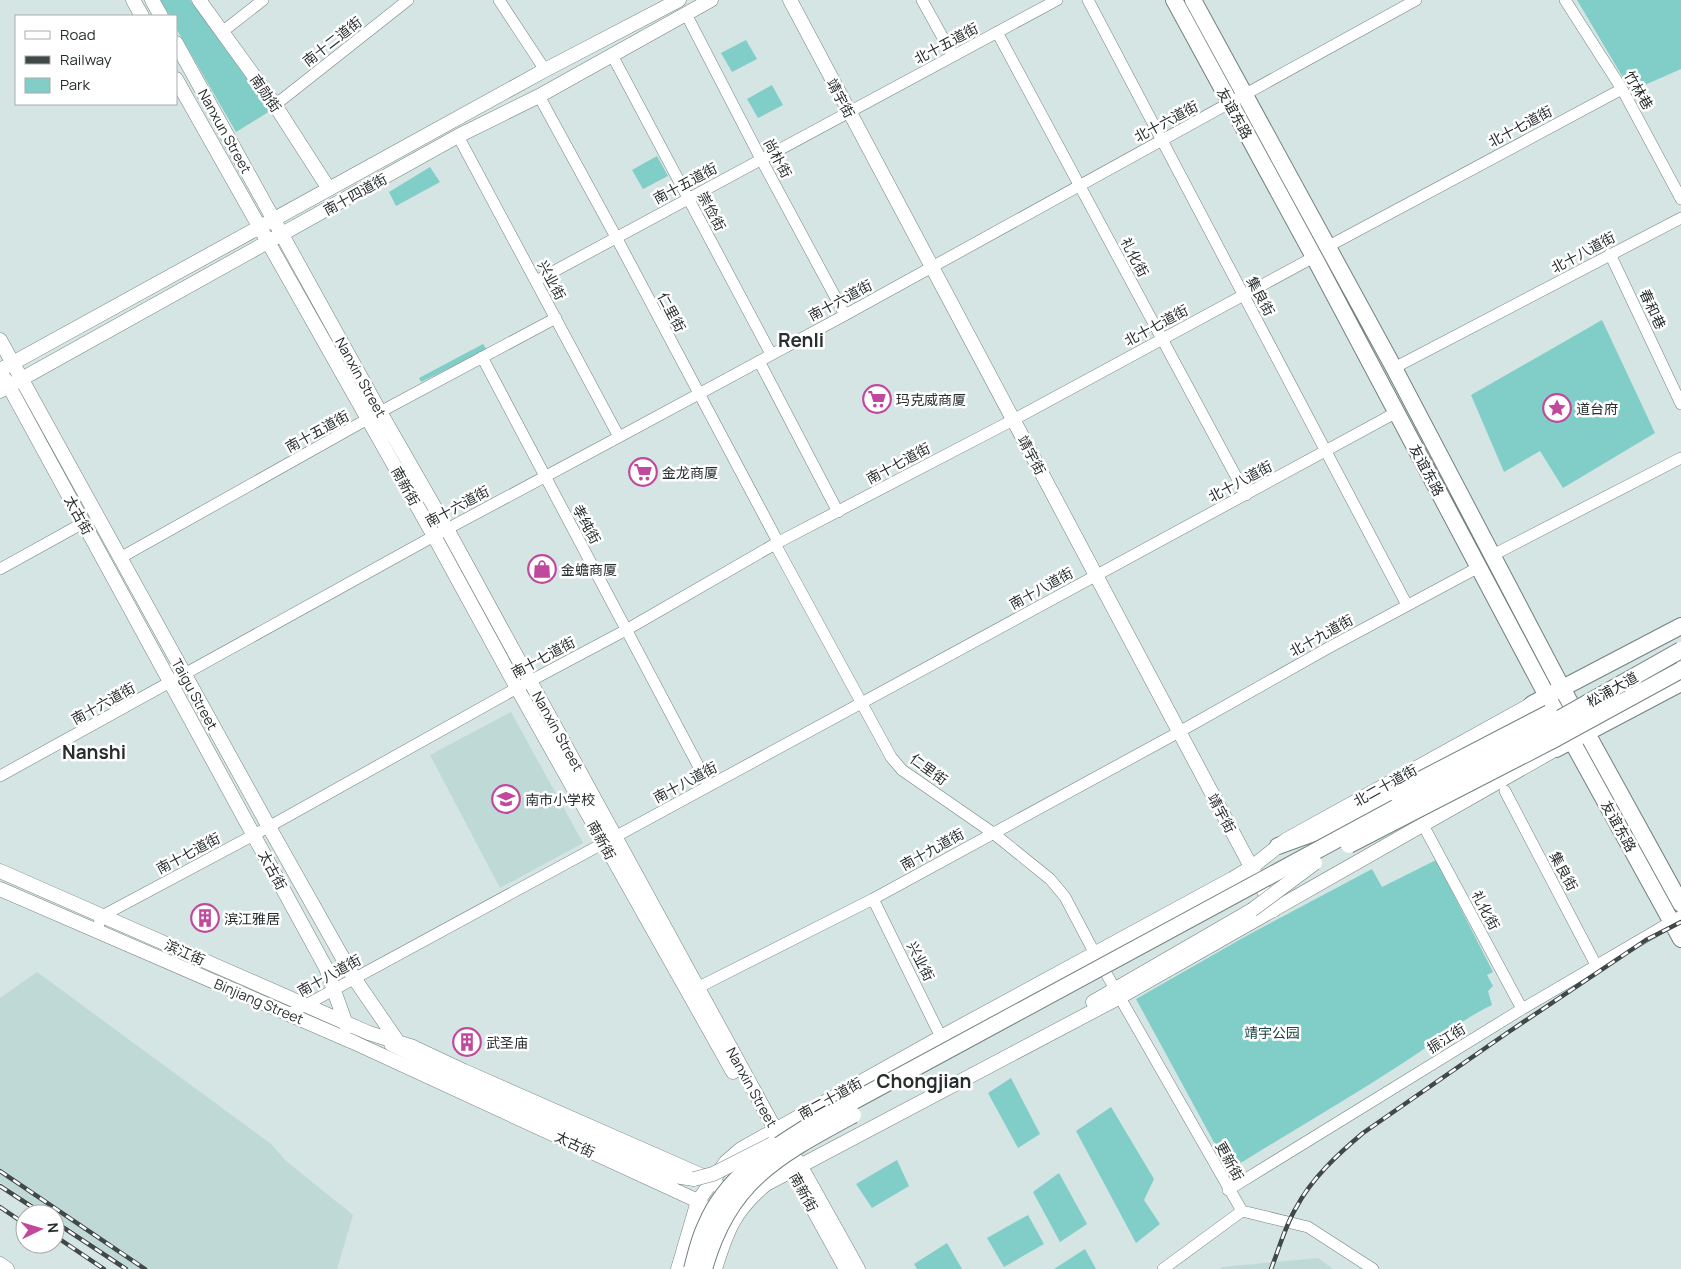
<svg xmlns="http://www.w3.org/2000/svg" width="1681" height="1269" font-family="Manrope,'Noto Sans SC',sans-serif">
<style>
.built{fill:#bfd9d7}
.green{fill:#81cec9}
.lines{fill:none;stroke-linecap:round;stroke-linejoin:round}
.minor-casing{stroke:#738281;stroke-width:12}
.major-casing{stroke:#738281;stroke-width:15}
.highway-casing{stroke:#738281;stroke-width:18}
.minor{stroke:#fff;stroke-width:11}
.major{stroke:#fff;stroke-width:14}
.highway{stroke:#fff;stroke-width:16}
.rail-casing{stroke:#414848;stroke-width:4.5}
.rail{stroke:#fff;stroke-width:2.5;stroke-dasharray:8;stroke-linecap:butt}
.major-bridge-casing{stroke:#738281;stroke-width:15;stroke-linecap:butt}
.highway-bridge-casing{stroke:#738281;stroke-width:18;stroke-linecap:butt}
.major-bridge{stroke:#fff;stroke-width:14}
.highway-bridge{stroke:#fff;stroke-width:16}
.labels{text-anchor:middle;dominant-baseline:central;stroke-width:5;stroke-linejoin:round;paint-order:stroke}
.street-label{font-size:14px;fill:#282e2e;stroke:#fff}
.poi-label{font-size:14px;fill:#282e2e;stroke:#fff;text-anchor:start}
.park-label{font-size:14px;fill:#1b4745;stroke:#fff}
.district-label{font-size:19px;font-weight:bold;fill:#282e2e;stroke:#fff}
</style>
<rect width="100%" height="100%" fill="#d4e5e3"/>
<path class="built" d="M511,712L583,843L500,888L430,755Z
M37,972L271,1144L286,1161L353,1215L337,1269H131L55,1218V1214H48L0,1182V998Z
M1318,1258L1333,1269H1220L1222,1267Z"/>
<path class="green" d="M160,0H190L270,111L236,132L176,28V16H170Z
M1577,0H1681V69L1631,91Z
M746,40L757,59L732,72L721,53Z
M772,85L783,105L758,118L747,99Z
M657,156L668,176L643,189L632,170Z
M430,167L440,182L396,206L389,192Z
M1602,320L1655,433L1563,488L1540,451L1504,472L1471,395Z
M483,344L487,350L421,382L419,378Z
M1436,860L1493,972L1487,975L1493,986L1488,991L1492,1005C1460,1020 1433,1044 1403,1063C1351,1097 1297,1128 1244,1161L1228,1168L1136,999L1248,935L1372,869L1382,887Z
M1011,1078L1040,1134L1018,1148L988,1093Z
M1111,1107L1154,1179L1144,1200L1160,1224L1136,1243L1076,1131Z
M897,1160L909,1186L872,1208L856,1184Z
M1059,1173L1087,1224L1060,1242L1033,1192Z
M1028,1215L1044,1244L1004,1267L987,1238Z
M947,1243L962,1269H917L914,1264Z
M1085,1249L1096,1269H1054Z"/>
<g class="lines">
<defs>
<path id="minor" d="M499,0L545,70
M922,0L953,56
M1088,0L1407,605
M1565,0L1622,89L1681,199
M686,14L761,159L845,315
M222,32L263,0
M997,32L1246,495
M612,55L771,354
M539,96L616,237L778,542
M275,105L408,0
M458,136L619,437
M1327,247L1622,89
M1610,254L1681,404
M536,281L1057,0
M482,357L709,786
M759,361L838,512
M1394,368L1681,218
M775,544L891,757L902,770L993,833L1050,879L1065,897L1095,954L1242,1211L1308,1227L1373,1269
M1491,556L1681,458
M120,558L380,412L556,318
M0,569L83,523
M0,776L434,536L619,437L845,315L1416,0
M1505,791L1596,965
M1423,825L1522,1009
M873,899L941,1037
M96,931L102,916L263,830L517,688L626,630L775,544L1013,420L1314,257
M697,988L873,899L1179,732L1328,648L1479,567
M289,1014L1397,412
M390,1045L449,1075
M1228,1190L1522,1009L1681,916
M1163,1269L1242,1211"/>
<path id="major" d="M133,0L142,16
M152,0L161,16
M199,0L275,105L329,189
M790,0L1274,910
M176,43L380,412L447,529L775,1129L800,1165L858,1269
M176,79L434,536L517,688L733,1072
M0,340L269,827L354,978L398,1042
M0,370L545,70L679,0
M5,379L326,968L347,1027
M0,391L458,136L539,96L711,0
M0,871L369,1033L413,1047L464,1071L712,1180L733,1200
M0,889L353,1042L698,1201L703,1206
M1093,1002L1252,910
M449,1075L675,1176L694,1179
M777,1147L791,1169L846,1269
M0,1264L7,1269
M678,1269L698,1201L726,1162L741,1149L941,1037L1232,879L1252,867L1286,840L1532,704
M715,1269C727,1230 734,1211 766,1184L1120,997L1556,749"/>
<path id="highway" d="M1174,0L1314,257L1547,696L1681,939
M1193,0L1394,368L1562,688L1681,904
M1532,704L1681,626
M1556,749L1681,683
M1278,846L1325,829L1395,793"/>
</defs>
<use href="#minor" class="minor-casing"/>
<use href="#major" class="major-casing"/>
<use href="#highway" class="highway-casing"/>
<use href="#minor" class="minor"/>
<use href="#major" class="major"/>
<use href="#highway" class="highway"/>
<defs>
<path id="rail" d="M0,1171L145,1269
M0,1186L43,1214
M0,1207L25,1224
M55,1222L126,1269
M55,1236L104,1269
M1271,1269C1279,1249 1285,1226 1296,1208C1311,1179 1338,1154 1363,1133L1507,1033L1646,940L1681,922"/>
</defs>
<use href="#rail" class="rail-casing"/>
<use href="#rail" class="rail"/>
<defs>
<path id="major-bridge" d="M1252,910L1315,863
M694,1179L713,1174L772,1144"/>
<path id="highway-bridge" d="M1395,793L1549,713
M1349,845L1551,741L1681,670
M692,1269C696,1254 699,1239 706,1225C727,1175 773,1148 817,1121L1543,728L1681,650
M704,1269C729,1181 777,1156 853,1115"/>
</defs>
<use href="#major-bridge" class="major-bridge-casing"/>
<use href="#highway-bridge" class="highway-bridge-casing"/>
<use href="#major-bridge" class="major-bridge"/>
<use href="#highway-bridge" class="highway-bridge"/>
</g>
<defs>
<symbol id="supermarket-ring" viewBox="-11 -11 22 22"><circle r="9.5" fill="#fff" stroke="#c0499e" stroke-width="1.5"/><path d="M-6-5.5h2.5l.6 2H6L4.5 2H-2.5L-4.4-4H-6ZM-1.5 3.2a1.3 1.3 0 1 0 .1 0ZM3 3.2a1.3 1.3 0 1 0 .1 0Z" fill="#c0499e"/></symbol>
<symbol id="sight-ring" viewBox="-11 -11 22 22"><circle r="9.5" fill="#fff" stroke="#c0499e" stroke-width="1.5"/><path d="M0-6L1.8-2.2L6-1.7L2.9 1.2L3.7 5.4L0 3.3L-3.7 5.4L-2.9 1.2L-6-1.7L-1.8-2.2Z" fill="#c0499e"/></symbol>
<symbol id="shop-ring" viewBox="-11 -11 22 22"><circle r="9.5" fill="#fff" stroke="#c0499e" stroke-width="1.5"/><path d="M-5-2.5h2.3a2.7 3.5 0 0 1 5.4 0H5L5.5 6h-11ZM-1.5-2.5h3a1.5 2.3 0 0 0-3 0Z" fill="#c0499e"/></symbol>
<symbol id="school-ring" viewBox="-11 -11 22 22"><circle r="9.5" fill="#fff" stroke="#c0499e" stroke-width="1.5"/><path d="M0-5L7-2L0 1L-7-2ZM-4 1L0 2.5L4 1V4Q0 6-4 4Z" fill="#c0499e"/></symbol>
<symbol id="building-ring" viewBox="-11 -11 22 22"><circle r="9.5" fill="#fff" stroke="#c0499e" stroke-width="1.5"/><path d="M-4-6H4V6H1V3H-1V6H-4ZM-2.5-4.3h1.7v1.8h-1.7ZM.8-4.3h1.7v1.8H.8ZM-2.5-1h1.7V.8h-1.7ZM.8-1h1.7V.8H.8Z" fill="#c0499e"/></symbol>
</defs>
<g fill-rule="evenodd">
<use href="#supermarket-ring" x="861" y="383" width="32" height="32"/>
<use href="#sight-ring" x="1541" y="392" width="32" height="32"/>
<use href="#supermarket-ring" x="627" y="456" width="32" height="32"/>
<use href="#shop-ring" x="526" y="553" width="32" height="32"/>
<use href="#school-ring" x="490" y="783" width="32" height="32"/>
<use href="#building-ring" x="189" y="902" width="32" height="32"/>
<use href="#building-ring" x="451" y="1026" width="32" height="32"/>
</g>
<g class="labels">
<g class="street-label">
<text transform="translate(332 41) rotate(-38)">南十二道街</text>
<text transform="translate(946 43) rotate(-28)">北十五道街</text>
<text transform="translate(1639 90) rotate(60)">竹林巷</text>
<text transform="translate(266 93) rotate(55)">南勋街</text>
<text transform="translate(841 98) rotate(62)">靖宇街</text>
<text transform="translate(1235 113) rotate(61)">友谊东路</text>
<text transform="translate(1166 121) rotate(-28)">北十六道街</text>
<text transform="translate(1520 126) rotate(-28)">北十七道街</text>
<text transform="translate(225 131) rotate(61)">Nanxun Street</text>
<text transform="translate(778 158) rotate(62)">尚朴街</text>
<text transform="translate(685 183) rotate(-28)">南十五道街</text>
<text transform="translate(355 194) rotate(-29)">南十四道街</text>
<text transform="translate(712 211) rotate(62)">崇俭街</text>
<text transform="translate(1583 252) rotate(-28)">北十八道街</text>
<text transform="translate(1135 257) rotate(62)">礼化街</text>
<text transform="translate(552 280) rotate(62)">兴业街</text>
<text transform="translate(1261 296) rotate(62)">集良街</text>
<text transform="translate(840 300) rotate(-28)">南十六道街</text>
<text transform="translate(1653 309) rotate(65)">春和巷</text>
<text transform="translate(672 312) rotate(62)">仁里街</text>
<text transform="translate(1156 325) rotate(-28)">北十七道街</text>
<text transform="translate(361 377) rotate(61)">Nanxin Street</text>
<text transform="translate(317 431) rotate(-29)">南十五道街</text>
<text transform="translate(1032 455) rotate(62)">靖宇街</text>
<text transform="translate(898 463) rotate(-28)">南十七道街</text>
<text transform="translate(1427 470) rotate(62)">友谊东路</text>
<text transform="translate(1240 481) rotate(-28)">北十八道街</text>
<text transform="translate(406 486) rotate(61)">南新街</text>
<text transform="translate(457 506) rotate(-28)">南十六道街</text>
<text transform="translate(79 515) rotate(61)">太古街</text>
<text transform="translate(587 524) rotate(62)">孝纯街</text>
<text transform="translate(1041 588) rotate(-29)">南十八道街</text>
<text transform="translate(1321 635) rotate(-29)">北十九道街</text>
<text transform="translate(543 657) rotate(-28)">南十七道街</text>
<text transform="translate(1612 689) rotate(-29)">松浦大道</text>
<text transform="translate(195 694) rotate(61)">Taigu Street</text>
<text transform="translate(103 703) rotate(-29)">南十六道街</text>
<text transform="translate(558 731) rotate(61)">Nanxin Street</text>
<text transform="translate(929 769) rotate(36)">仁里街</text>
<text transform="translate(685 782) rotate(-28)">南十八道街</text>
<text transform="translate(1385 785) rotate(-29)">北二十道街</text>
<text transform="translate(1222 813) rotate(62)">靖宇街</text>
<text transform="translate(1619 826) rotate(61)">友谊东路</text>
<text transform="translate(602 840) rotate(61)">南新街</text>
<text transform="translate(932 849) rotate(-29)">南十九道街</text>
<text transform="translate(188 853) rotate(-28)">南十七道街</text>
<text transform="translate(273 870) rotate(62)">太古街</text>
<text transform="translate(1564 871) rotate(62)">集良街</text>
<text transform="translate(1486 910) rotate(62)">礼化街</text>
<text transform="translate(185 952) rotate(24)">滨江街</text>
<text transform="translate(921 961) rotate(63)">兴业街</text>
<text transform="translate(329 975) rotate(-29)">南十八道街</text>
<text transform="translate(259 1001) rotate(23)">Binjiang Street</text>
<text transform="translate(1446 1038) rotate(-32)">振江街</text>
<text transform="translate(752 1087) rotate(61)">Nanxin Street</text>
<text transform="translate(830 1098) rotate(-29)">南二十道街</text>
<text transform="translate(575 1144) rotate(25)">太古街</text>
<text transform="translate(1230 1161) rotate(61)">更新街</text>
<text transform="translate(804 1192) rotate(61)">南新街</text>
</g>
<g class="poi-label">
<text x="896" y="399">玛克威商厦</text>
<text x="1576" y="408">道台府</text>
<text x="662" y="472">金龙商厦</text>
<text x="561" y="569">金蟾商厦</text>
<text x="525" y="799">南市小学校</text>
<text x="224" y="918">滨江雅居</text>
<text x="486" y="1042">武圣庙</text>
</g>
<g class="park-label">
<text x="1272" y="1032">靖宇公园</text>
</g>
<g class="district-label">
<text x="801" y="340">Renli</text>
<text x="94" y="752">Nanshi</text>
<text x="924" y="1081">Chongjian</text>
</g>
</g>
<rect x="15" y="15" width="162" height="90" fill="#ffffff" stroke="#a9abab"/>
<rect x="25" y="31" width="25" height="8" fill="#ffffff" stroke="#a9abab"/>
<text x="60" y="40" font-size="15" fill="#282e2e">Road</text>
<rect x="25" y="56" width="25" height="8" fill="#414848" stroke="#a9abab"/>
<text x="60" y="65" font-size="15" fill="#282e2e">Railway</text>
<rect x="25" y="78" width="25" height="15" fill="#81cec9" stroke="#a9abab"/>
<text x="60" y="90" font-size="15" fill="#282e2e">Park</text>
<g transform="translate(40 1229) rotate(85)"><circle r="24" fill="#ffffff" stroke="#a9abab"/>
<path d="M0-4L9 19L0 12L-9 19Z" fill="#c0499e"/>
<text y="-8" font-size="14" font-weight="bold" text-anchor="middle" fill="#282e2e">N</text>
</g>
</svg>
